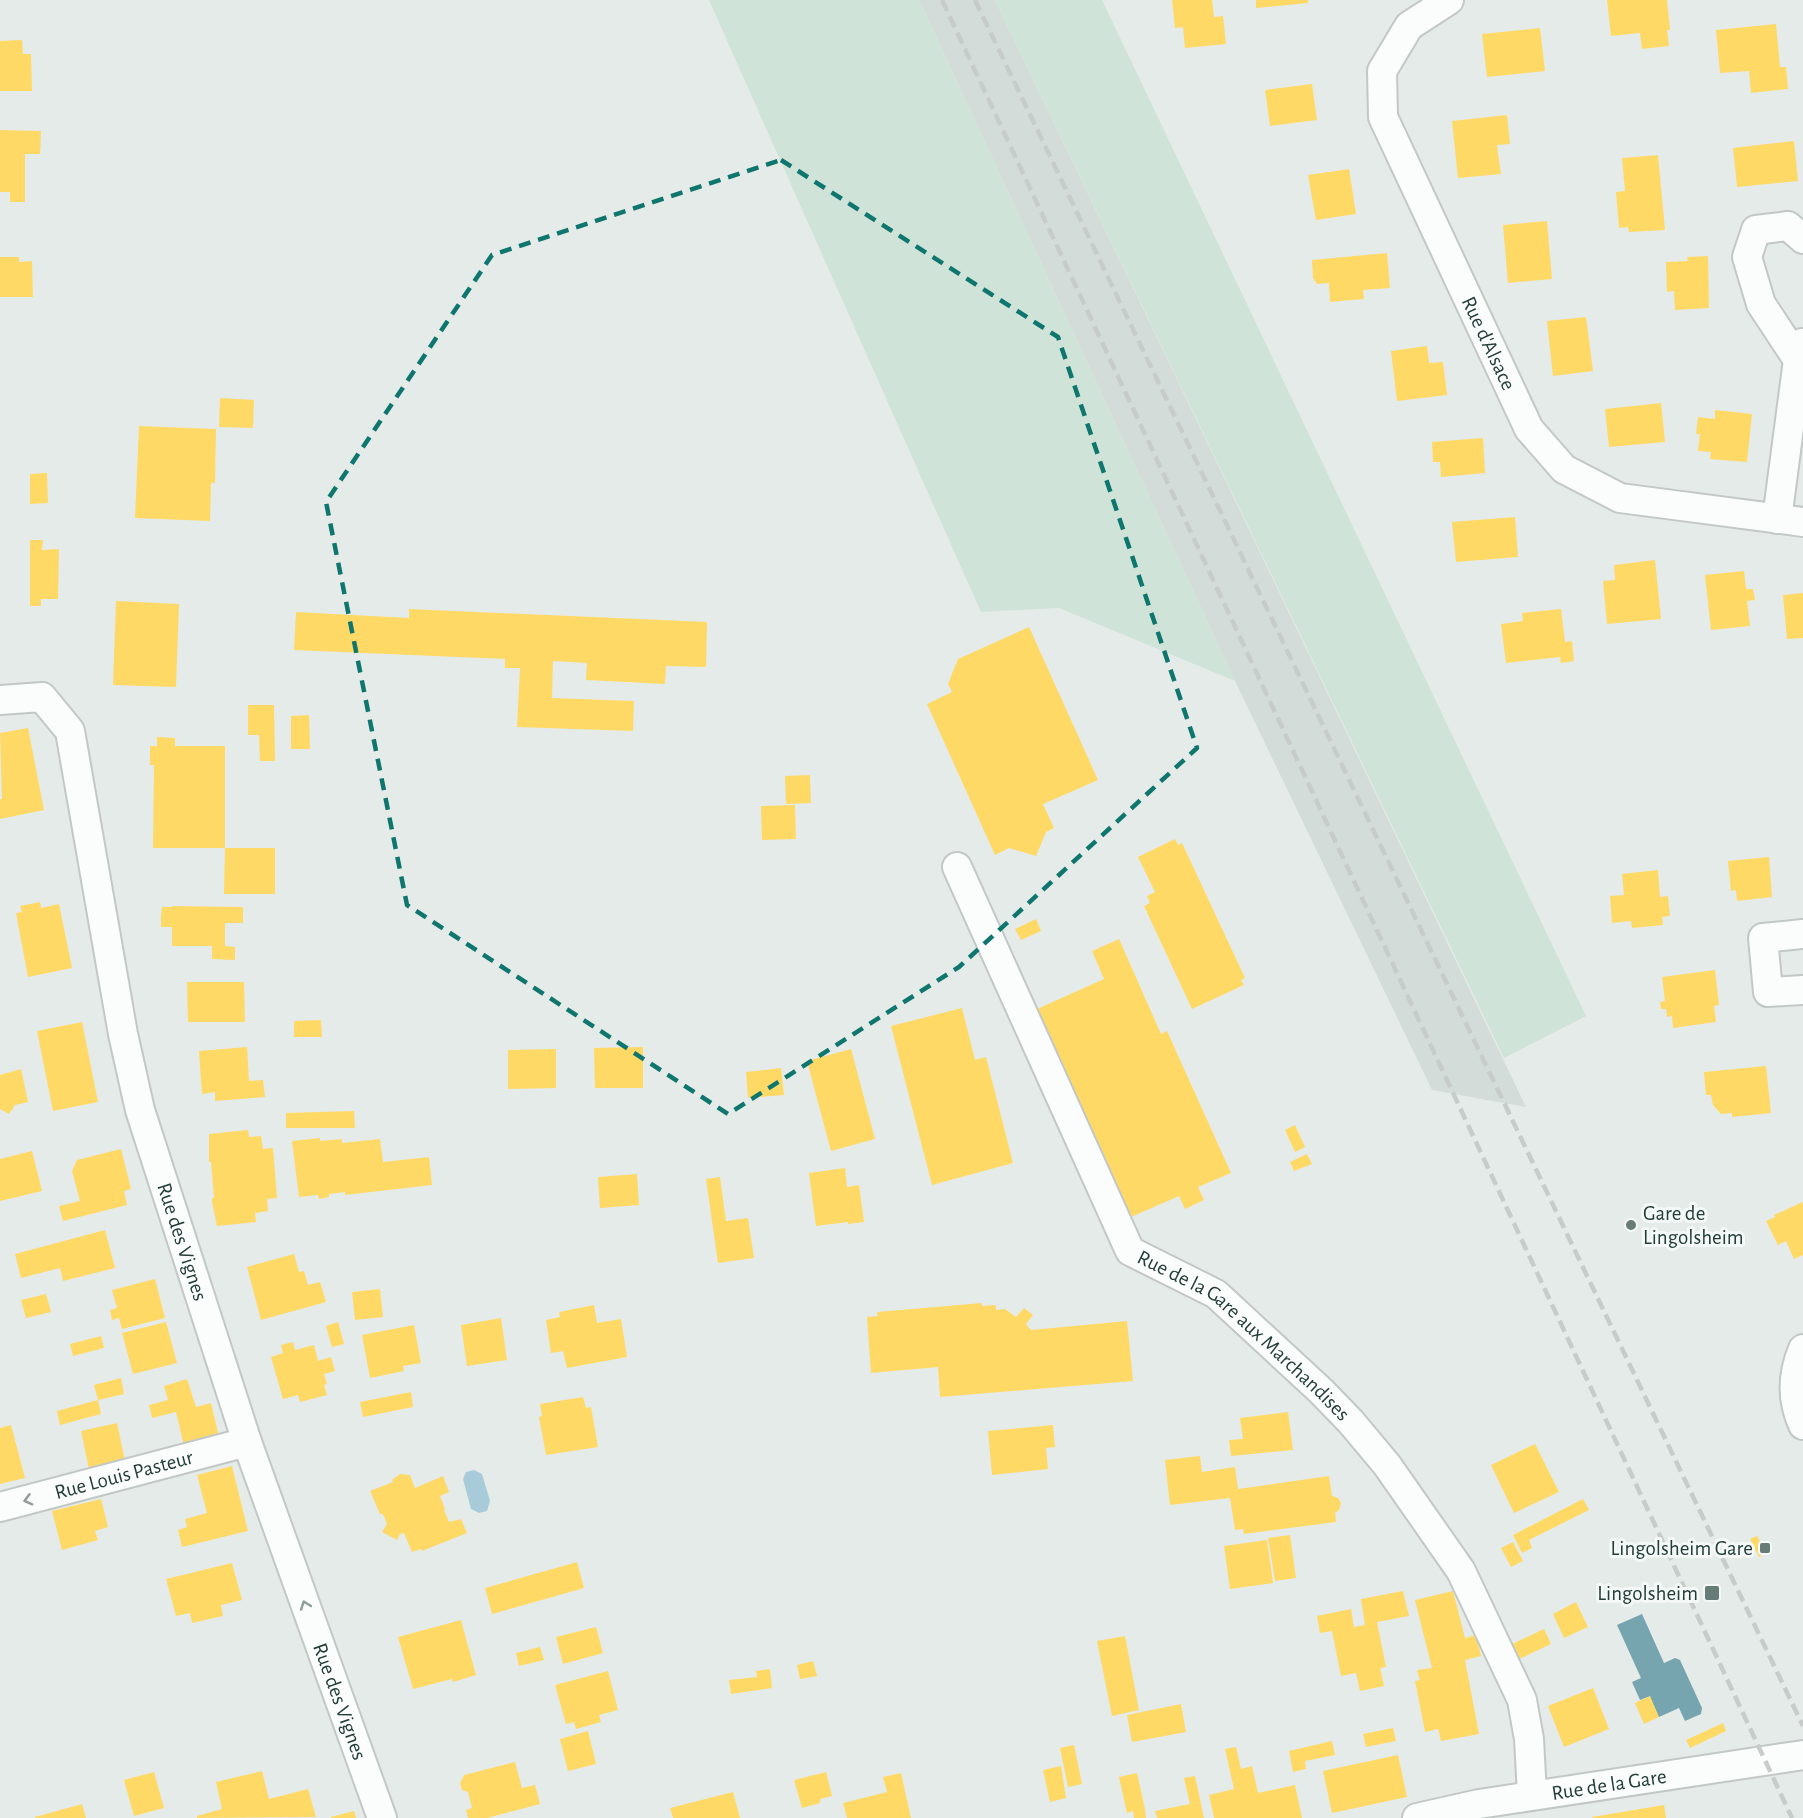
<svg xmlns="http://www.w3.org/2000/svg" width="1803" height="1818" font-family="'Alegreya Sans',sans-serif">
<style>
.built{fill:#d3dcd9}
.green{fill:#cfe3d8}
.water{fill:#a7cbd8}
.homes{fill:#ffd966}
.public{fill:#76a5af}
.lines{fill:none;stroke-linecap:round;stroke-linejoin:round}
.minor-casing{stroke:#c2c8c6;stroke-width:32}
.minor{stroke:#fbfcfc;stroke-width:28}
.rail{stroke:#c7ccca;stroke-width:4.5;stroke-dasharray:12 6;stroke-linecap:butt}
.oneway{stroke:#8f9d9b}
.marked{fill:none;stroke:#0f766e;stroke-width:4.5;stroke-dasharray:12 8;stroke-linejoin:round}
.poi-dot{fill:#677b77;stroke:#f4f9f7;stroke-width:2}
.labels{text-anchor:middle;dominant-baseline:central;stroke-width:6;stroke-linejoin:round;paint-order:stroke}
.street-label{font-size:21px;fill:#233e3a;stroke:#f4f9f7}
.poi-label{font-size:21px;fill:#233e3a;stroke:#f4f9f7;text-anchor:end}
</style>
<rect width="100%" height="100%" fill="#e5ebe9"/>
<path class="built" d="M919,0H995L1526,1107L1432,1090L1235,681Z"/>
<path class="green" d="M709,0H919L1235,681L1059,608L981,612Z
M995,0H1102L1586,1016L1504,1058Z"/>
<path class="water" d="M474,1470L482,1474L490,1501L487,1511L479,1513L471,1509L463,1479L466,1472Z"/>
<path class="homes" d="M1172,0H1212L1214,17L1223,16L1226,44L1185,48L1183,27L1175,28Z
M1256,0H1308V3L1256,8Z
M1607,0H1667L1670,30H1667L1669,46L1642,49L1640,33L1611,36Z
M1776,24L1780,67H1786L1788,89L1751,93L1749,71L1720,73L1716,30Z
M1540,28L1545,71L1487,77L1482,34Z
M22,40L23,54H31L32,91H0V41Z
M1312,84L1317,120L1270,126L1265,90Z
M1507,115L1510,144L1497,145L1501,174L1458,178L1452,121Z
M0,130L41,131L40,154H25V202H10V192H0Z
M1794,141L1798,181L1737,187L1733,148Z
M1658,155L1665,230L1629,232L1628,227L1619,228L1616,192L1625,191L1622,158Z
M1349,169L1356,214L1316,220L1308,175Z
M1547,221L1552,279L1508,283L1503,225Z
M1387,253L1390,288L1363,290L1364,299L1330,302L1329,283L1317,284L1313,278L1312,260Z
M1708,256L1709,308L1675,310L1674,291L1667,292L1666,262L1688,261L1687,257Z
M0,257H19V262L32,261L33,297H0Z
M1586,317L1593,371L1553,376L1547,321Z
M1427,346L1429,363L1443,362L1447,395L1397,401L1391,351Z
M220,398L254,400L253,428L219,427Z
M1661,403L1665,442L1609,447L1605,409Z
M1715,410L1752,414L1747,462L1710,459L1711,452L1698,451L1700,434H1696L1698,417L1715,419Z
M139,426L216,429L215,483H211L210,521L135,518Z
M1483,438L1485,473L1441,477L1440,462H1433L1432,442Z
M47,473L48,503L30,504V474Z
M1515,517L1518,557L1456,562L1452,522Z
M30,540H43L42,550L59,549L58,599H41V606H30Z
M1655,560L1661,619L1607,624L1603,581L1615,580L1614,565Z
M1744,571L1746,589H1753L1755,600L1747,601L1750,626L1711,630L1705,575Z
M1803,593V638L1787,639L1783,595Z
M116,601L179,604L176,687L113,685Z
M409,609L707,622L706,667L666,666L665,684L586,680L587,663L553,661L552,698L634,701L633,731L517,727L520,668H505V659L294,650L296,612L409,618Z
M1561,609L1565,642L1572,641L1574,661L1561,663L1560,657L1506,663L1501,624L1523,621L1522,613Z
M1029,627L1098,780L1043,804L1054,828L1046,832L1036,856L1009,848L995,855L927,704L952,692L948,684L958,659Z
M248,705H274L275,761H260L259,735H248Z
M309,715L310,749H291V716Z
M28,728L44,810L0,819V799H2L0,733Z
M157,737L175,738V746H225V848H275V894H224L225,848H153L154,765H150V746H157Z
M810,775L811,803L786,804L785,776Z
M795,805L796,839L762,840L761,806Z
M1175,839L1178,845L1182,843L1245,978L1241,980L1244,985L1192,1009L1144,906L1150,903L1147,896L1155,892L1138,857Z
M1769,857L1772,897L1737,901L1736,890L1731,891L1728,861Z
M1658,870L1660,897L1668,896L1670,916L1662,917L1663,925L1632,928L1631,921L1612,923L1610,896L1624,895L1622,874Z
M40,902L41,908L59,904L72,968L28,977L16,913L22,912L20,906Z
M172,906L243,907V923H225V946L235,947V960L212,959V946H172V927H161V916L162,907H172Z
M1036,919L1041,931L1021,940L1015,929Z
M1119,939L1161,1034L1167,1031L1231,1173L1198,1187L1204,1200L1185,1209L1179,1196L1131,1217L1037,1009L1104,979L1092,951Z
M1715,970L1719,1005L1714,1006L1716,1022L1673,1028L1672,1016L1667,1017L1666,1009H1661L1660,1002L1665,1001L1662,977Z
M187,982H244L245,1022H188Z
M962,1008L975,1060L986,1057L1013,1163L932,1185L891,1026Z
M321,1020L322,1037H294V1021Z
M82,1022L98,1102L53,1111L37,1031Z
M247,1047L249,1081L263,1080L265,1097L215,1101V1092L202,1094L199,1051Z
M643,1047V1088H595L594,1048Z
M556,1049V1088L508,1089V1050Z
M851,1049L875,1139L831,1151L807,1061Z
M1766,1066L1771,1113L1732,1117V1113L1721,1114L1713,1105L1711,1095H1706L1704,1072Z
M781,1068L784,1095L748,1098L746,1072Z
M21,1069L28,1102L15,1105L9,1114L0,1109V1075Z
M354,1111L355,1128H286V1113Z
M1295,1125L1305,1147L1295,1152L1285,1130Z
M248,1130L249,1137L261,1136L263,1149L273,1148L277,1198L267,1199L268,1211L255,1213L256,1222L217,1226L212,1202V1198H214L211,1162H209V1134Z
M320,1138V1141L342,1139V1143L380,1139L383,1162L429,1157L432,1185L345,1195V1192L329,1194V1197L319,1199L318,1195L299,1197L292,1141Z
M121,1149L131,1189L124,1191L127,1205L63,1221L59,1206L80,1201L72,1171L77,1160Z
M32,1151L42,1191L0,1201V1159Z
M1307,1154L1312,1164L1294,1171L1290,1162Z
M845,1168L847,1187L859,1185L864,1222L848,1224V1222L816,1226L809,1173Z
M637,1174L639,1205L600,1208L598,1177Z
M720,1177L726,1221L748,1218L754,1258L718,1263L706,1179Z
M1803,1202V1255L1794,1259L1786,1241L1778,1245L1766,1221L1775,1217L1774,1215Z
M105,1230L115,1268L63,1281L60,1268L21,1278L15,1254Z
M294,1254L299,1272L304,1271L308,1285L320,1282L326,1302L261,1320L247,1267Z
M155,1279L165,1318L122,1329L119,1318L112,1320L110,1310L117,1308L112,1290Z
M380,1289L383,1317L355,1320L352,1292Z
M46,1294L51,1312L26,1318L21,1300Z
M982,1303V1306L996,1305V1310L1005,1309L1016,1317L1024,1308L1033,1315L1026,1324L1031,1330L1127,1321L1133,1381L940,1397L938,1367L871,1373L867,1317L878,1316L877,1312Z
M594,1305L597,1323L621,1319L627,1357L567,1368L563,1351L551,1353L546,1320L560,1317L559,1312Z
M501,1318L507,1360L467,1366L461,1325Z
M166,1322L177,1363L133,1374L122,1333Z
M338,1322L344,1344L332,1347L326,1326Z
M414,1325L421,1363L403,1366L404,1371L370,1378L362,1335Z
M101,1336L104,1348L73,1356L70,1344Z
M293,1342L295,1350L314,1345L318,1361L331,1357L335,1371L324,1374L327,1384L324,1385L327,1395L300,1402L298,1395L283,1399L271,1357L283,1353L281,1345Z
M121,1378L124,1394L98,1400L94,1385Z
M187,1379L196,1407L211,1403L219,1437L184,1446L176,1412L152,1418L149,1405L168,1400L164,1386Z
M411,1392L413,1407L363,1417L360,1402Z
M583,1397L586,1408L591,1407L598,1447L546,1455L539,1417L542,1416L540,1404Z
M98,1400L101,1414L60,1425L57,1411Z
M1288,1412L1293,1450L1231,1456L1229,1440L1243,1439L1240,1418Z
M117,1423L125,1461L89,1469L81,1431Z
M11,1425L25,1478L0,1484V1428Z
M1053,1425L1055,1447L1046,1448L1048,1469L992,1475L988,1431Z
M1535,1444L1559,1492L1514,1513L1491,1465Z
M1200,1456L1202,1472L1235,1467L1238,1489L1329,1476L1332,1496L1338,1498L1341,1503L1339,1510L1335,1513L1336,1522L1244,1534L1243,1529L1235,1530L1230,1498L1170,1505L1165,1460Z
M232,1466L248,1531L182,1547L178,1530L187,1527L185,1519L207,1513L197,1475Z
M400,1474L410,1475L415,1488L443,1476L449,1492L440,1496L445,1509L444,1510L449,1522L461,1519L467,1533L422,1551L421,1549L412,1552L404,1533L400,1534L397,1540L382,1532L387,1524L383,1514H380L370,1491L393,1482L392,1480Z
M101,1499L108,1527L95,1531L98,1540L62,1550L52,1511Z
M1583,1499L1589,1510L1529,1540L1532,1548L1522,1553L1513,1535Z
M1290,1535L1296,1578L1275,1581L1268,1538Z
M1757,1536L1766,1553L1759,1557L1750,1539Z
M1267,1540L1273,1583L1230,1589L1224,1546Z
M1513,1542L1523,1561L1511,1567L1501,1548Z
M577,1562L584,1588L492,1614L485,1588Z
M232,1563L242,1600L221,1605L223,1616L192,1623L190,1613L176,1616L166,1579Z
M1403,1591L1409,1616L1377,1622L1386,1667L1380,1668L1384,1686L1360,1691L1356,1673L1341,1676L1332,1631L1320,1633L1317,1616L1351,1609L1354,1627L1365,1625L1361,1599Z
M1453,1591L1465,1638L1476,1635L1481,1656L1465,1660L1479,1734L1441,1741L1438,1729L1425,1732L1416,1686L1415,1681L1420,1680L1417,1670L1432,1668L1415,1600Z
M1576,1602L1588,1627L1564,1638L1553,1614Z
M461,1620L476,1675L453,1682L452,1679L413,1689L398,1637Z
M596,1627L603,1653L563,1664L556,1637Z
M1544,1629L1551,1644L1515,1661L1508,1646Z
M1125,1636L1139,1710L1112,1716L1097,1641Z
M540,1647L544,1660L519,1666L516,1653Z
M813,1661L817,1676L800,1679L797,1665Z
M770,1669L772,1688L731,1694L729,1680L757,1677L756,1671Z
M608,1671L618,1710L599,1715L601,1722L576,1729L574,1722L566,1724L555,1685Z
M1593,1688L1609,1729L1564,1747L1548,1706Z
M1650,1696L1659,1717L1644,1724L1635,1703Z
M1181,1704L1186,1732L1132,1742L1127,1715Z
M1723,1723L1726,1731L1690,1748L1686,1740Z
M1393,1728L1396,1741L1366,1747L1363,1734Z
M588,1731L596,1764L568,1771L560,1739Z
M1332,1741L1335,1755L1305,1761L1306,1769L1293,1772L1289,1751Z
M1074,1745L1082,1784L1068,1787L1060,1748Z
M1236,1747L1241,1769L1252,1766L1258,1793L1295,1785L1302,1818H1214L1209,1795L1234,1789L1225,1749Z
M1398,1755L1407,1797L1332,1813L1323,1771Z
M515,1762L522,1788L535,1785L540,1804L487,1818H468L466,1810L472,1808L468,1792L462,1790L460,1783L464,1775Z
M1061,1766L1066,1798L1050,1802L1043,1770Z
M262,1771L269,1799L308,1789L316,1817L197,1818V1816L222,1809L216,1782Z
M154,1772L164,1808L134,1816L124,1780Z
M826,1772L832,1796L820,1799V1803L802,1808L794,1780Z
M901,1773L911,1818H847L843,1803L887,1792L883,1777Z
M1137,1773L1145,1809L1146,1818H1134L1133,1811L1127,1813L1119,1777Z
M1195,1776L1204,1818H1157L1155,1811L1190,1804L1184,1778Z
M733,1792L740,1818H673L670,1808Z
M82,1804L86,1818H35V1817Z
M1664,1805L1666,1818H1592V1817Z
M354,1811L356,1818H331V1817Z"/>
<path class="public" d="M1642,1614L1664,1663L1675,1658L1680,1660L1702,1708L1701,1714L1685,1721L1679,1708L1659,1717L1650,1696L1640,1700L1632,1682L1641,1678L1617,1625Z"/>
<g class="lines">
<defs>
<g id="minor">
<path id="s1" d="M1449,0L1409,26L1382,71L1383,117L1529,429L1564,469L1620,498L1803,522"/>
<path d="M1798,360L1761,304L1747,257L1756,230L1788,226L1803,239"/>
<path d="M1777,519L1798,360L1802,343"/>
<path id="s2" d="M0,700L42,697L70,731L123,1034L140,1110L247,1442L382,1818"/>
<path id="s3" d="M957,867L1130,1251L1216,1294L1321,1391L1351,1422L1387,1465L1461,1571L1522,1700L1529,1739L1532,1795"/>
<path d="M1803,934L1763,938L1768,992L1803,990"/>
<path d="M1803,1349C1792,1375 1791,1399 1803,1425"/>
<path id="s4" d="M0,1507L247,1442"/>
<path id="s5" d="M1417,1818L1479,1804L1803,1755"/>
</g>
</defs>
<use href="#minor" class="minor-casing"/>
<use href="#minor" class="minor"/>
<path class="rail" d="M942,0L1792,1818
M975,0L1803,1726"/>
</g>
<defs><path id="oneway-chevron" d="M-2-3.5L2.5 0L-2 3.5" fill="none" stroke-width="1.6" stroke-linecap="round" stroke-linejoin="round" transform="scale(1.5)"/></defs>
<g class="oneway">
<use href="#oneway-chevron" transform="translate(28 1500) rotate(165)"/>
<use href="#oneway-chevron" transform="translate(305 1605) rotate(-110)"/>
</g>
<path class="marked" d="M781,160L1058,337L1197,748L959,967L728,1114L407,905L326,502L492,255Z"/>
<g class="poi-dot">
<circle cx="1631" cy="1225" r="6"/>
<rect x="1759" y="1542" width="12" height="12" rx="3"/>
<rect x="1704" y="1585" width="16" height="16" rx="3"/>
</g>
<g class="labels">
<g class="street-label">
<text stroke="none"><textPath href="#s1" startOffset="396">Rue d'Alsace</textPath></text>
<text stroke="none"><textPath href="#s2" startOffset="610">Rue des Vignes</textPath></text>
<text stroke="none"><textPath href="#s3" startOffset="564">Rue de la Gare aux Marchandises</textPath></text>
<text stroke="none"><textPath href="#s4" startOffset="128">Rue Louis Pasteur</textPath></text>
<text stroke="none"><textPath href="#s2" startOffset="1096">Rue des Vignes</textPath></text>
<text stroke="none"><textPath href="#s5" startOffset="195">Rue de la Gare</textPath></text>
</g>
<g class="poi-label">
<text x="1643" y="1213" text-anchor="start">Gare de<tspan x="1643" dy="24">Lingolsheim</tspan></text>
<text x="1753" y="1548">Lingolsheim Gare</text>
<text x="1698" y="1593">Lingolsheim</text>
</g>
</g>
</svg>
